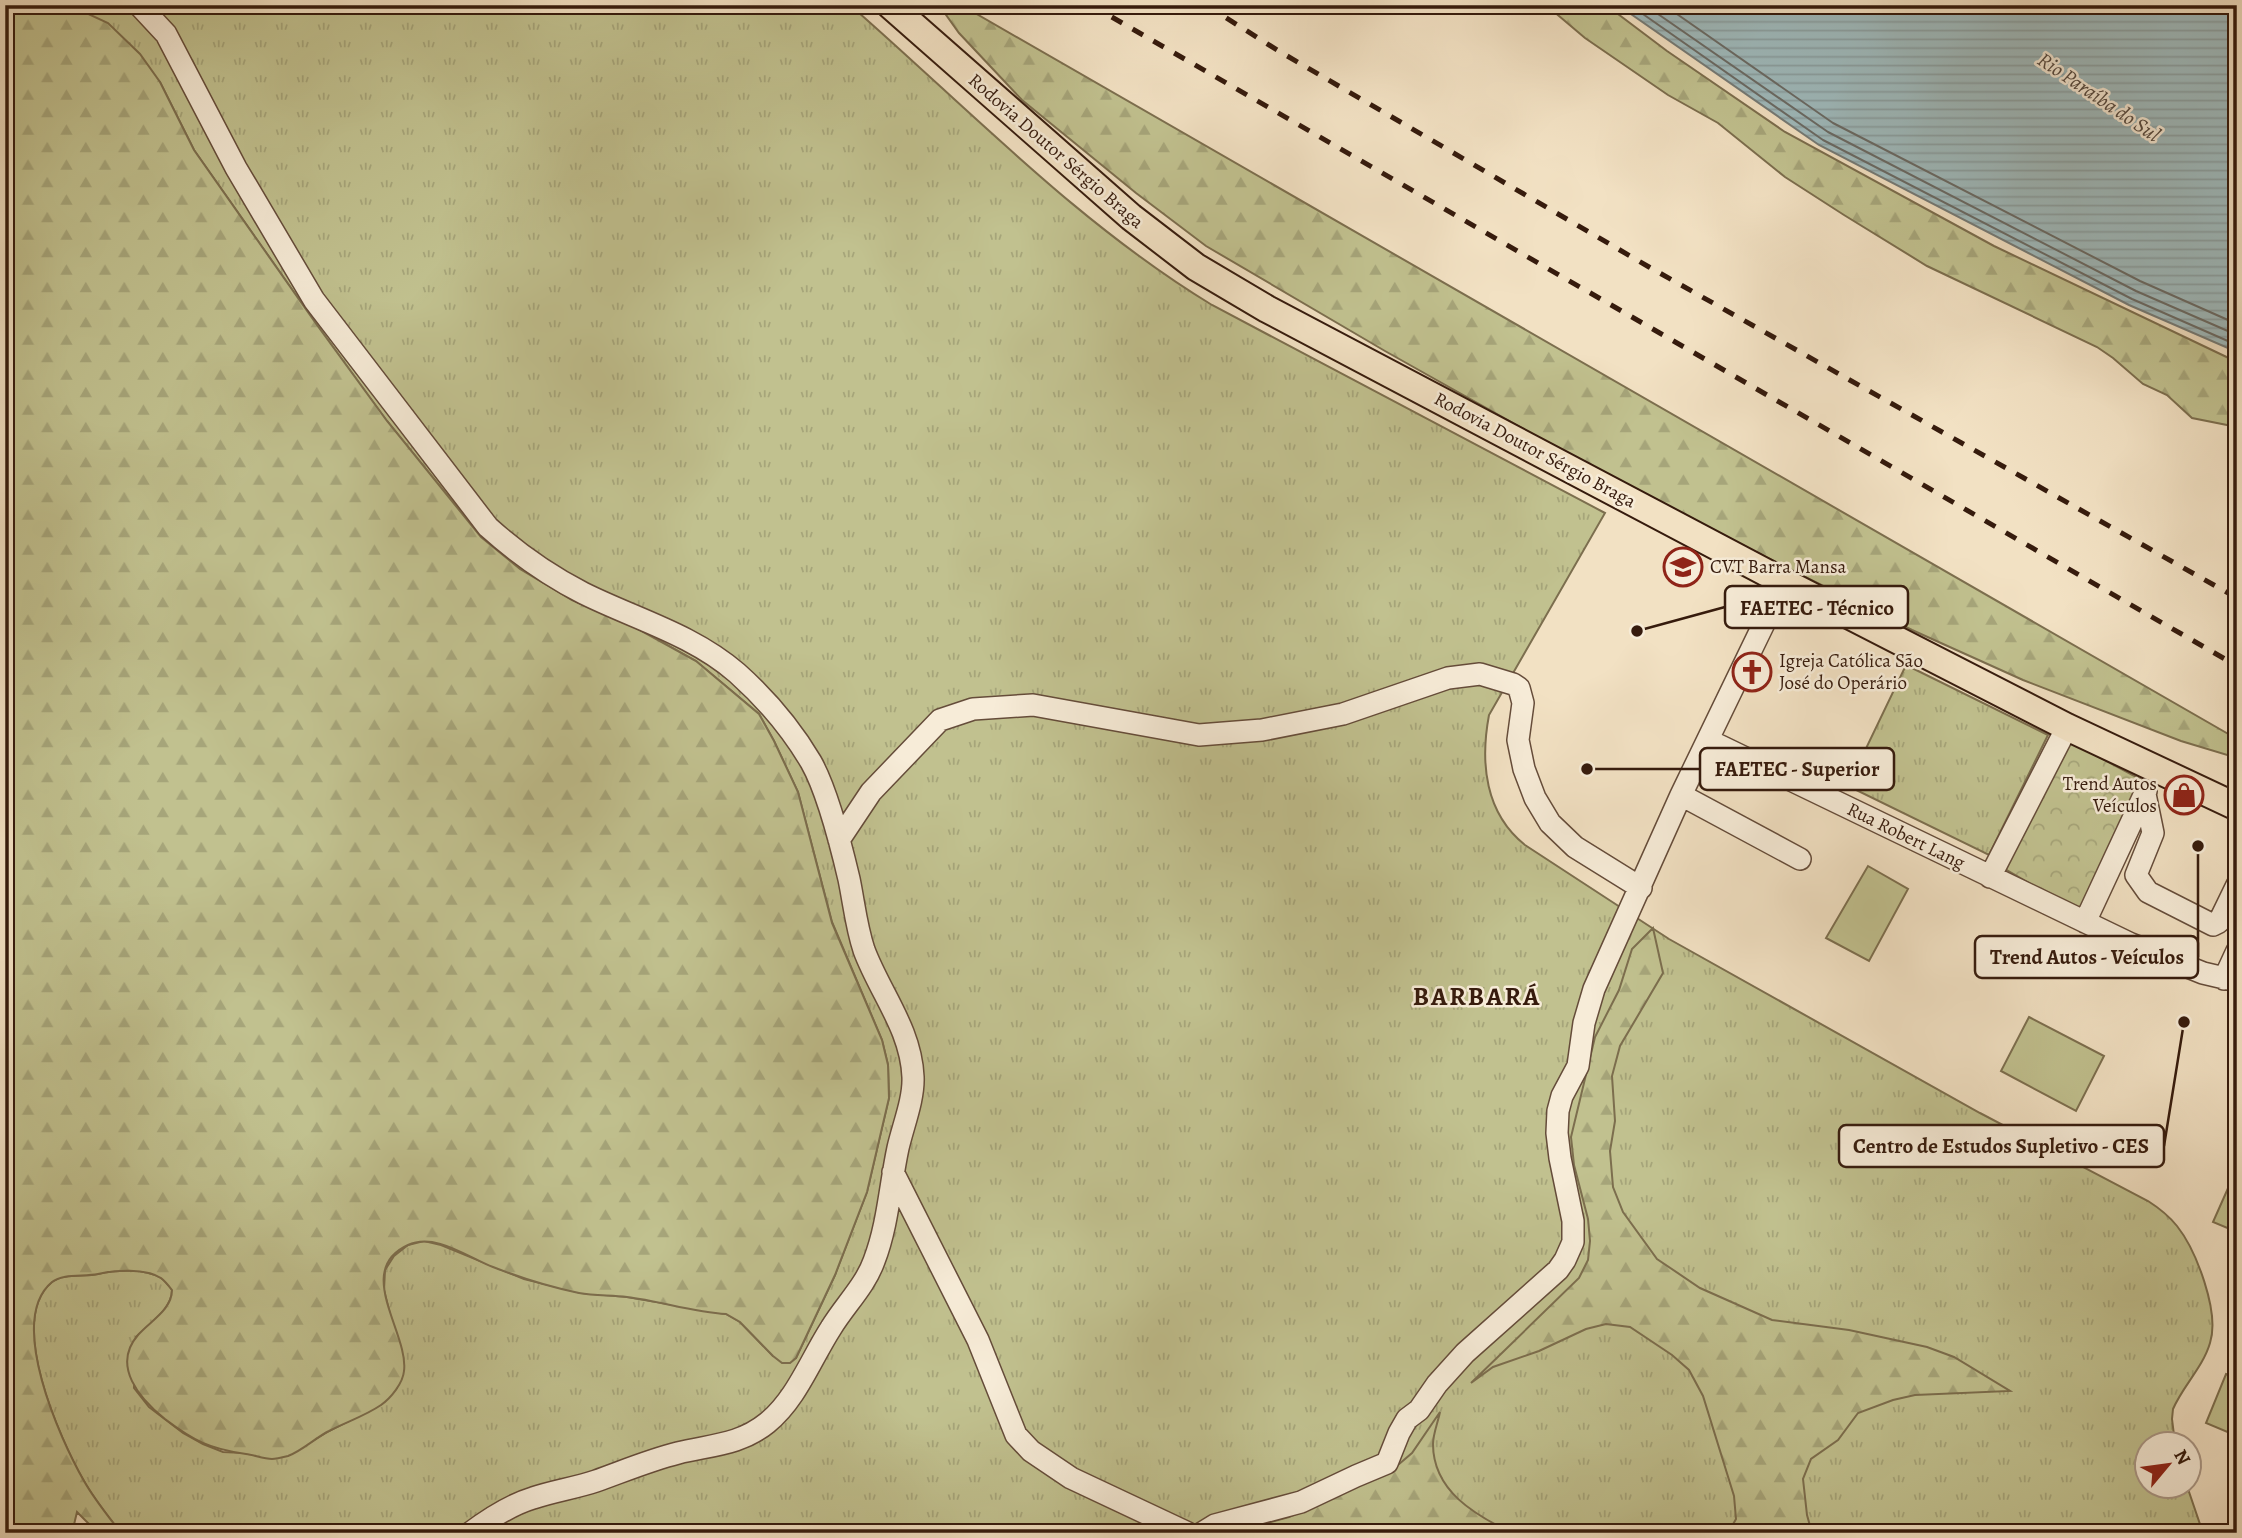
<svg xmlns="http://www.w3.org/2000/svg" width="2242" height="1538" font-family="Alegreya,serif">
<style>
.grass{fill:url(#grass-tufts);stroke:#7c6e4e;stroke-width:2}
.forest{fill:url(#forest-firs);stroke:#7c6e4e;stroke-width:2}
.park{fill:url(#park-crowns);stroke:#7c6e4e;stroke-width:2}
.pitch{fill:#c1c18f;stroke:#7c6e4e;stroke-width:2}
.water{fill:url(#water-rules);stroke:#757b77;stroke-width:2}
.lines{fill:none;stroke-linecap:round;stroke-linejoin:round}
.shore{stroke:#6a6b66;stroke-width:2}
.minor-casing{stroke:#654c3a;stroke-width:24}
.major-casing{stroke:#361b0d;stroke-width:30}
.minor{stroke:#f7ecd8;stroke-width:21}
.major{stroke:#f2e1c3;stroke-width:26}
.rail{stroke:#361b0d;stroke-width:5;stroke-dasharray:12 12;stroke-linecap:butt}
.labels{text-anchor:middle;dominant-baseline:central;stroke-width:5;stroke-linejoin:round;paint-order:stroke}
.street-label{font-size:19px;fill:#361b0d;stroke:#f7ecd8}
.poi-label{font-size:19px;fill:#361b0d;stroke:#f7ecd8;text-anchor:start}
.water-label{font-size:21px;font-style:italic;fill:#564b42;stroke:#f7ecd8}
.district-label{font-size:26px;font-weight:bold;letter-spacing:2px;fill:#361b0d;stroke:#f7ecd8}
.leader{fill:none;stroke:#361b0d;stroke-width:2.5}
.callout-dot{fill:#361b0d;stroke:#f7ecd8;stroke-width:2.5}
.callout{fill:#f7ecd8;stroke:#361b0d;stroke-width:2.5}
.callout-label{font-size:21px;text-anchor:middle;font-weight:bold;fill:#361b0d}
</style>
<defs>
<pattern id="grass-tufts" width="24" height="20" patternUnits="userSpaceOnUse" patternTransform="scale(1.75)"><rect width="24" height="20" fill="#c1c18f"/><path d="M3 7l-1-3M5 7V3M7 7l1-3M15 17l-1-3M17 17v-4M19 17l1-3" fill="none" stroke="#a6a57a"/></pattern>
<pattern id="forest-firs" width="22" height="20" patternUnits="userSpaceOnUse" patternTransform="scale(1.75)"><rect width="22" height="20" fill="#c1c18f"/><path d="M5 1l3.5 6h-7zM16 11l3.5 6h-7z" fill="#a6a57a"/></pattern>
<pattern id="park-crowns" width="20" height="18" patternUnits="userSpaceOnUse" patternTransform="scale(1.75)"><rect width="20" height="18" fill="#c1c18f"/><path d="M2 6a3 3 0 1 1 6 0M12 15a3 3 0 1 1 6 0" fill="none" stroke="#a6a57a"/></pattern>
<pattern id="water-rules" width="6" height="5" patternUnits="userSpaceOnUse" patternTransform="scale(1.75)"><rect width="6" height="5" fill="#9fbbbe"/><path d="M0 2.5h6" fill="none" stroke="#8aa0a2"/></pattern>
</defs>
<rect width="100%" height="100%" fill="#f2e1c3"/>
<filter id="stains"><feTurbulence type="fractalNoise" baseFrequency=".00286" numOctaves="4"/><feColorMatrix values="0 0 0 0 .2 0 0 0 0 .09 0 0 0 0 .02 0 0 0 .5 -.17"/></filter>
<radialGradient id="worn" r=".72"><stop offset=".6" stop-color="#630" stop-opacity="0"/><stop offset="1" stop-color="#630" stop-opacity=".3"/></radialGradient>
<path class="grass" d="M69,5H850C968,108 1077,223 1212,305L1605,513L1489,715C1480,763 1485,813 1525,845L1669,939L1980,1113L2148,1201C2159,1208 2169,1216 2177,1226C2196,1250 2220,1312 2210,1343C2203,1367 2183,1386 2173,1409L2172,1419L2175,1443L2148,1444V1486H2187L2203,1533H121C108,1516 94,1499 84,1481C60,1439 6,1320 52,1282C63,1273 84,1277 98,1274C115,1270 145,1268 161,1278C165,1281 169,1286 172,1290C172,1309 149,1324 136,1337L134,1388L149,1407L183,1433L203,1444L223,1452L289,1455L329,1431L382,1404L397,1388L390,1314L384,1290L385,1270L394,1256L408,1245L424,1241L441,1245L524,1279L581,1293L627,1297L726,1314L740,1322L773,1356L796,1358L835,1275L867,1192L889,1098L888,1065L882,1040L832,922L798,792L774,741L759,714L696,661L629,624L572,600L520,569L481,537L387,421L317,325L194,150L160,82L81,11Z
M1906,665L2048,735L1989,855L1848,786Z"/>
<path class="forest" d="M5,5H69L108,23L140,54L160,82L194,150L317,325L387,421L481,537L520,569L572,600L629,624L696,661L759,714L774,741L798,792L832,923L882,1040L888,1065L889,1098L867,1192L835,1275L796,1358L790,1363H782L773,1356L740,1322L726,1314C693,1312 660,1301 627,1297C611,1295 595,1296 579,1293C550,1287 521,1278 493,1267C469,1258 435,1232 408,1245C353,1270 409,1333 404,1371C403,1383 391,1398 381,1405C365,1416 346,1422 329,1431C315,1438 302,1451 288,1456C284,1457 276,1459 272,1459C264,1459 254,1455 246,1454C210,1449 194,1441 165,1419C140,1399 111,1366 138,1335C150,1321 172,1310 172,1290C169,1286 165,1281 161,1278C145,1268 115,1270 98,1274C84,1277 63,1273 52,1282C6,1320 60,1439 84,1481C94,1499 108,1516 121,1533H98L77,1512L72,1533H5Z
M939,5H961L2237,739V758L2181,741L2023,680L1912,630L1637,493L1385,351L1206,246L1136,193L1022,100L959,33Z
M1546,5H1606L1667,51L1785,132L1994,246L2237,362V427L2192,418L2167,395L2143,384L2113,358L2097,347L1927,266L1844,215L1785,177L1718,123L1668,95L1585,38Z
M1653,928L1663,973L1620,1046L1612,1076L1615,1121L1610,1151L1613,1187L1623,1212L1657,1259L1700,1288L1772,1320L1849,1330L1927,1347L1954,1357L2010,1391L1915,1395L1893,1400L1858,1413L1838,1440L1811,1459L1803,1479L1807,1515L1812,1533H1728L1736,1519L1734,1496L1703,1396L1689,1370L1672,1355L1630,1327L1606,1324L1586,1329L1539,1351L1493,1367L1471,1383L1579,1278L1588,1260L1590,1241L1588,1219L1574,1165L1571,1137L1595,1037L1619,990L1632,949Z
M1440,1412C1438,1422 1433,1434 1433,1444C1433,1491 1475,1515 1512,1533H1230L1289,1517L1372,1480L1398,1465L1412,1453Z"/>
<path class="park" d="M2067,740L2142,780L2080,913L2005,869Z"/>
<path class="pitch" d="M1868,866L1908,889L1869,961L1826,938Z
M2029,1017L2104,1056L2076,1111L2001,1071Z
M2237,1168V1232L2213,1222Z
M2226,1374L2237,1379V1436L2206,1423Z"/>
<path class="water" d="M1618,5H2237V352L2129,305L1819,145Z"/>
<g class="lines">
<path class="shore" d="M1630,5L1823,140L2132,299L2237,345
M1645,5L1828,132L2136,291L2237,335
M1664,5L1833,123L2140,281L2237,324"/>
<defs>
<path id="minor" d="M139,5L166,34L236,168L314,300L488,527C518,554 548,575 583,593C635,619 692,634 737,673C765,698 792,730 811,762C828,792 841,845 849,879C854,903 856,926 864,950C880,993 911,1029 913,1077C914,1099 903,1126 898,1148C890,1185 888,1225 874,1261C865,1286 845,1305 831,1328C811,1359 796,1400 767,1423C740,1445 710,1445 678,1453C650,1460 624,1471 596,1481C575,1488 554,1491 533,1498C510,1505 490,1518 470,1533
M1708,740L2131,944L2203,973L2237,981
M2145,794L2153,833L2136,875L2148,892L2213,925L2219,922L2237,885
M1681,795L1800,859
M839,840L871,792L940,720L973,709L1033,705L1199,735L1262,730L1343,714L1448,678L1480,674L1513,684L1519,688L1523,703L1518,740L1524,769L1535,798L1550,823L1575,847L1641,888
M1990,877L2067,727
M2085,922L2146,791
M2224,979L2237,951
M893,1172L978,1340L1016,1435L1031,1451L1071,1478L1188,1533
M1202,1533L1215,1525L1301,1502L1356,1476L1387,1463L1399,1433L1407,1419L1419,1410L1437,1384L1465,1353L1558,1270L1565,1260L1573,1242V1221L1560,1158L1557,1133L1558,1111L1562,1096L1578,1066L1584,1023L1594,989L1681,795L1784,582"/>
<path id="major" d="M890,5L1131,217L1196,267L1267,309L1784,582L2067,727L2237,807"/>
</defs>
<use href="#minor" class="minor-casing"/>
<use href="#major" class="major-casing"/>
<use href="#minor" class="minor"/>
<use href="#major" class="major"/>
<path class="rail" d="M1091,5L2237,666
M1206,5L1277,50L1649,267L2237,598"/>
</g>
<defs>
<symbol id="university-ring" viewBox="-11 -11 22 22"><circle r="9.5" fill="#f7ecd8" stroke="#8f2418" stroke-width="1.5"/><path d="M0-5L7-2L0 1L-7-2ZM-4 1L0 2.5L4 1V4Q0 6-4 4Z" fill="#8f2418"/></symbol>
<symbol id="church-ring" viewBox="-11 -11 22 22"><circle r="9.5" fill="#f7ecd8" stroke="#8f2418" stroke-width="1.5"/><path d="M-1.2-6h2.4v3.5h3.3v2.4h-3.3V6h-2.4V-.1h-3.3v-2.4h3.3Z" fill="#8f2418"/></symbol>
<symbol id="shop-ring" viewBox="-11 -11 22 22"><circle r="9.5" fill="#f7ecd8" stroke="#8f2418" stroke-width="1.5"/><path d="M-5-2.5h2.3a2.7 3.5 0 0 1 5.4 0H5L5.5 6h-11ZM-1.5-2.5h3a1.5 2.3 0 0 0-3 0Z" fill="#8f2418"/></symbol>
</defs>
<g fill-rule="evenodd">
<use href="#university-ring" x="1661" y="545" width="44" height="44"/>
<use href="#church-ring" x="1730" y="650" width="44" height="44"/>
<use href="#shop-ring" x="2162" y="773" width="44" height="44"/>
</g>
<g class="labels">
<g class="street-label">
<text transform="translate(1056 151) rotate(41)">Rodovia Doutor Sérgio Braga</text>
<text transform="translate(1535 450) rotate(28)">Rodovia Doutor Sérgio Braga</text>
<text transform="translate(1906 836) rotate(26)">Rua Robert Lang</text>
</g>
<g class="poi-label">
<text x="1710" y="567">CVT Barra Mansa</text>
<text x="1779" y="661">Igreja Católica São<tspan x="1779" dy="22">José do Operário</tspan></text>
<text x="2157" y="784" text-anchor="end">Trend Autos<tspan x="2157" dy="22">Veículos</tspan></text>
</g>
<g class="water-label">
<text transform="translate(2099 97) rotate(34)">Rio Paraíba do Sul</text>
</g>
<g class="district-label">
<text x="1477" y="996">BARBARÁ</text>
</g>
</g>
<path class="leader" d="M1637 631L1725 607M1587 769L1700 769M2198 846L2198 957M2184 1022L2164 1146"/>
<g class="callout-dot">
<circle cx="1637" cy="631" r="7"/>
<circle cx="1587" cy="769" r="7"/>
<circle cx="2198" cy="846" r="7"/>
<circle cx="2184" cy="1022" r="7"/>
</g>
<g class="callout">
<rect x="1725" y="586" width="183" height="42" rx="7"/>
<rect x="1700" y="748" width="194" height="42" rx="7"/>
<rect x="1975" y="936" width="223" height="42" rx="7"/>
<rect x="1839" y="1125" width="325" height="42" rx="7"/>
</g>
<g class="callout-label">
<text x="1817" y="615">FAETEC - Técnico</text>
<text x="1797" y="776">FAETEC - Superior</text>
<text x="2087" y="964">Trend Autos - Veículos</text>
<text x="2001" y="1153">Centro de Estudos Supletivo - CES</text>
</g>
<rect width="2242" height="1538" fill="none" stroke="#f2e1c3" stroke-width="28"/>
<rect x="7" y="7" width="2228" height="1524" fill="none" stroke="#361b0d" stroke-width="3.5"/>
<rect x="14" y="14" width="2214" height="1510" fill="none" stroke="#361b0d" stroke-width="2"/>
<g transform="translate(2168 1465) rotate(61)"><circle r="33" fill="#f7ecd8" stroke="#aa9887" stroke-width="2"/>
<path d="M0-5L12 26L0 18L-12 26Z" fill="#8f2418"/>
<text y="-10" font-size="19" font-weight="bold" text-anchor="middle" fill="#361b0d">N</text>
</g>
<rect width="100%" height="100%" filter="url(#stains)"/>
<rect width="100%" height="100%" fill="url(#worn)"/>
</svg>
